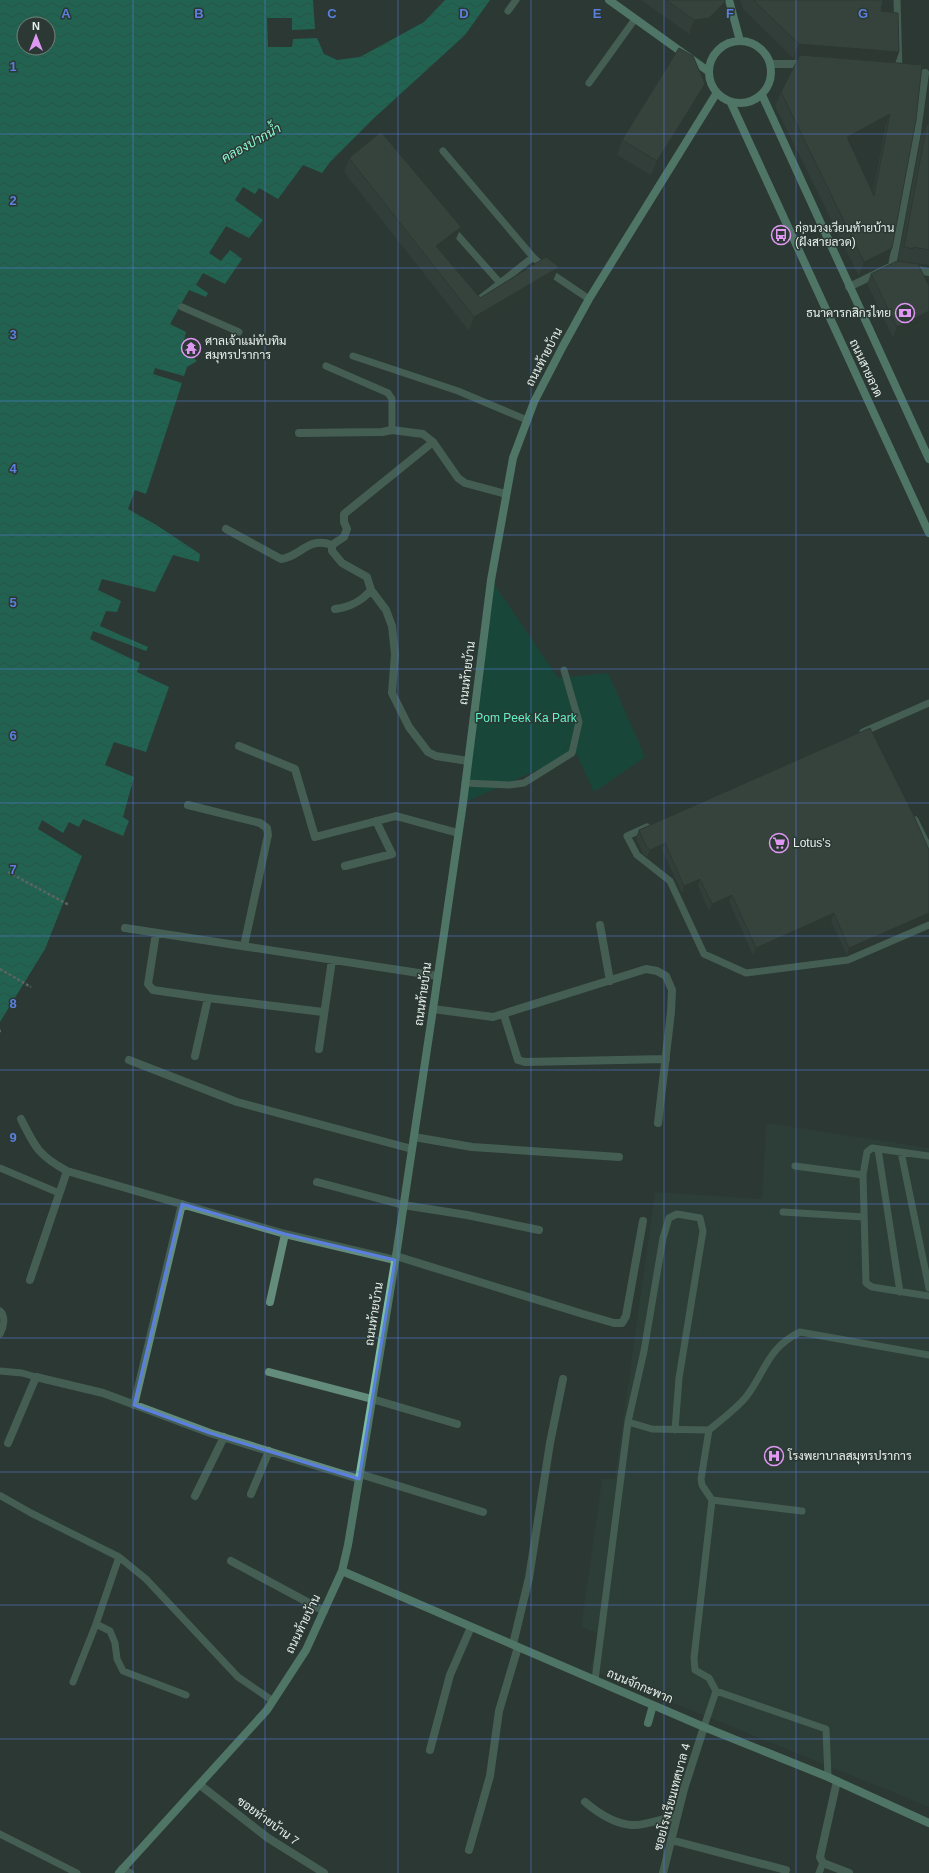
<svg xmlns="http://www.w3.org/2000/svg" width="929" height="1873" font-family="Arial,Sarabun,sans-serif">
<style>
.built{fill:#30443c}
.park{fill:#015943}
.water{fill:url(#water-waves);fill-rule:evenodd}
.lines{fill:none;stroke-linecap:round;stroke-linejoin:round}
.path{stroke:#919b97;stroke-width:2.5;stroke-dasharray:3 2;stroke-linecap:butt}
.lane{stroke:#638c7c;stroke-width:7}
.street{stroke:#638c7c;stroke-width:8}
.secondary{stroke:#7abea5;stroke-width:8}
.wall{fill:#3a4540;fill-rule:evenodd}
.shaded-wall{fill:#2f3834}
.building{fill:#43504b;stroke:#2f3834;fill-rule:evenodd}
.marked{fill:none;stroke:#5a7fde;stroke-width:3;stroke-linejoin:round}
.grid{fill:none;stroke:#5a7fde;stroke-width:1;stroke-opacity:0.55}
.labels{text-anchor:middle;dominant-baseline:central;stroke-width:3;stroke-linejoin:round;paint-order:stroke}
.poi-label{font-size:12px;fill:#e8f0ed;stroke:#2b3833;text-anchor:start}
.street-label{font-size:12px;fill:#e8f0ed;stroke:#2b3833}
.park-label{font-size:12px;fill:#5ff5c6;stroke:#2b3833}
.water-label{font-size:13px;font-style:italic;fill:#8cfad3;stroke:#2b3833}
.grid-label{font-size:13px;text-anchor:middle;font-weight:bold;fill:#5a7fde;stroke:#2b3833;stroke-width:3;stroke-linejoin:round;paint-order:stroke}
</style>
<defs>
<pattern id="water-waves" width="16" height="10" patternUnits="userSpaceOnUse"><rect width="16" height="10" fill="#169573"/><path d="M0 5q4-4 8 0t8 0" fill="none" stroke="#277a64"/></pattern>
</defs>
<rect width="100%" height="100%" fill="#2b3833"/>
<path class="built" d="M766,1123L929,1148V1807L590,1669L601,1634L581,1627L602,1479H615L655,1192L762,1199Z"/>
<path class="park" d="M491,580L558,678L608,673L645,757L594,792L576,753L463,803Z"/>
<path class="water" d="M0,0H313L315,29L292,30V18H267L268,47H292L293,39L317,38L324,54L337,60L360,57L424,22L445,0H490L465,35L373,119L330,162L322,173L303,165L278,199L259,188L255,194L243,187L235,200L263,220L249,238L226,226L209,253L221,261L230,250L242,259L225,284L203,273L196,285L208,293L206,297L189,290L170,324L186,332L182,349L197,361L187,367L184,376L155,368L153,374L182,383L146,494L135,490L128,509L158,526L200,554L199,562L173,555L155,592L102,579L98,590L121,601L117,612L106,611L100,626L148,647L146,651L93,631L90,639L140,663L137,672L169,687L146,752L114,742L105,765L134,777L123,817L129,821L123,836L83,819L79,827L69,822L63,833L42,820L38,829L82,856L45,949L0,1022ZM24,24H48V48H24Z"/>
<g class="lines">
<path class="path" d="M8,872L69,905
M0,969L31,987
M0,1031H1"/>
<path class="lane" d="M897,0L899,71
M508,11L516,0
M589,83L635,19
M443,151L533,257L549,272L589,299
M453,230L500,283
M476,302L533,257
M182,307L239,332
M353,356L458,391L527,420
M326,366L388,393L392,399V430
M863,732L929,703
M465,783L509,785L524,783L572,753L579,722L564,670
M915,820L929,848
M647,827L627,836L637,855L670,881L704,954L746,973L848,960L929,925
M878,1149L900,1292
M901,1152L929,1288
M929,1156L872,1148L867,1152L863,1175L866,1283L872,1287L929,1296
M795,1166L863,1175
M0,1168L59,1193
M783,1212L864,1217
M0,1311C6,1316 4,1327 0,1334
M0,1371L22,1373L36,1377
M628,1422L652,1429L709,1430C721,1420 736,1409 746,1397C766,1371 767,1348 800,1332L929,1355
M1,1496L31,1513L119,1557L146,1579L238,1677L273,1701
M712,1500L802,1511
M119,1557L96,1624L110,1631L115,1643L117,1659L123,1671L186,1695
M595,1680L628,1422L644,1351L663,1238L669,1218L677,1214L700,1218L703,1231L679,1378L675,1430
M73,1682L96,1624
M716,1691L826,1729L828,1777
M704,1727L716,1691L709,1678L695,1670L694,1658L712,1500L702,1485L701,1479L709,1430
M0,1834L77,1873
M819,1873L823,1863"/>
<path class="street" d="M770,64H807
M912,269L929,272
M849,287L892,266L917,132L925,73
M299,433L382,432L392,430L423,434L433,442L458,478L465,483L506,494
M226,529L281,559C301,557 307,536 332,545
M371,590L386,610L392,626L395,654L392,693L409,727L428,752L436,756L468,761
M335,609C350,607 361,602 371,590L367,577L342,563L332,551V545L344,537L347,529L344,522V514L433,442
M239,746L295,769L315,837L396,816L458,833
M188,805L260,823L267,828L268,835L244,946
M345,866L392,854L376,821
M600,925L610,981
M125,928L438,976
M156,933L148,984L153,990L208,998L323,1012
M433,1009L493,1017L646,969L657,971L666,976L672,990L671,1012L658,1123
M504,1015L518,1060L525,1062L666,1059
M319,1049L332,960
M195,1056L208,998
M129,1060L237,1102L412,1149
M21,1119C35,1147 38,1155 67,1171L285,1234L395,1260
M414,1137L472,1147L619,1157
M317,1182L403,1205L467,1215L539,1230
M396,1256L583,1314L614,1323H622L626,1316L643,1221
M30,1280L67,1171
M270,1302L285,1234
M269,1372L372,1399L457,1424
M134,1405L182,1204
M8,1443L36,1377L103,1393L210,1433L359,1479
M360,1474L483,1512
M251,1494L269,1451
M195,1496L224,1437
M231,1561L324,1611
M513,1644L529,1578L550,1443L563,1379
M430,1750L450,1675L471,1627
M837,1781L820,1857L823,1863L849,1873
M200,1785L268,1838L324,1873
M585,1802C598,1813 614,1824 632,1825C644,1826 664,1818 677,1816
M671,1840L786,1870
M469,1850L490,1776L499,1711L518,1647
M122,1869L130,1873
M663,1873L684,1789L704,1727"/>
<path class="secondary" d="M609,0L708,71
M729,0L740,41
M709 72a31 31 0 1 1 62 0a31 31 0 1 1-62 0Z
M762,95L929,459
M731,103L929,533
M342,1571L704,1727L828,1777L929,1823
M648,1723L653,1705
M119,1873L267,1710L306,1650L342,1571L348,1545L396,1256L432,1016L463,803L491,580L513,458L534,402L563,346L589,299L716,94"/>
</g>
<path class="wall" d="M641,0H725V2L720,15L704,31L689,34Z
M740,0H883L881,11L899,52L895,63L892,248L887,262L859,276L775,106L781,92L798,59L793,58L743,9ZM885,128L873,192L851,146Z
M699,98L651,175L617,155L622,140Z
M927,124H929V265L909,262V263L929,286V320L893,338L867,284L871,274L898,261L921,138Z
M349,158L461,227L455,241L441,252L480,298L553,281L469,331L344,172Z
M913,814L847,955L831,921L753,955L729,902L709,911L698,886L682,893L662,850L647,857L643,854L636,837L639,830Z"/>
<path class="shaded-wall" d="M725,2L720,15L704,31L689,34L694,20Z
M799,44L899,52L894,66L793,58Z
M705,84L699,98L651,175L657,161Z
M890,114L885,128L842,151L847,137Z
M461,227L455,241L431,260L436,246Z
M892,248L887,262L859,276L864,262Z
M559,267L553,281L469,331L474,317Z
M929,311V320L893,338L897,327Z
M665,843L662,850L647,857L650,850Z
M700,879L698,886L682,893L684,886Z
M732,895L729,902L709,911L712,904Z
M834,913L831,921L753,955L756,948Z
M929,913V919L847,955L849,948Z"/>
<path class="building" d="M666,0H725V2L709,18L694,20Z
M753,0H883L881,11L898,13L899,52L799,44Z
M679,48L693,56L705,84L657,161L622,140Z
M800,55L922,65L916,120L892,248L864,262L781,92ZM890,114L874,196L847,137Z
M927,124H929V250L913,247L914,249L904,247Z
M381,132L461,227L436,246L480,298L546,257L559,267L474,317L349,158Z
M897,261L918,264L929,286V311L897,327L871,274Z
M870,728L913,814L929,850V913L849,948L834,913L756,948L732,895L712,904L700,879L684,886L665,843L650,850L646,846L639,830Z"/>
<path d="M0 0H929V1873H0ZM182,1204L285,1234L395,1260L359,1479L210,1433L134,1405Z" fill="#2b3833" fill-opacity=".55" fill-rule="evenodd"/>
<path class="marked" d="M182,1204L285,1234L395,1260L359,1479L210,1433L134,1405Z"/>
<path class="grid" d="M133,0V1873M265,0V1873M398,0V1873M531,0V1873M664,0V1873M796,0V1873M0,134H929M0,268H929M0,401H929M0,535H929M0,669H929M0,803H929M0,936H929M0,1070H929M0,1204H929M0,1338H929M0,1472H929M0,1605H929M0,1739H929"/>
<defs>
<symbol id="bus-ring" viewBox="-11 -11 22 22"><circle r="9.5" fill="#2b3833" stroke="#df98f2" stroke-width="1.5"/><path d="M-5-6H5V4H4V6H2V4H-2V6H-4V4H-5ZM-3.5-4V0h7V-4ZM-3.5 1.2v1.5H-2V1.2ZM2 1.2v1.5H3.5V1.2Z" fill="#df98f2"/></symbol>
<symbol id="bank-ring" viewBox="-11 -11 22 22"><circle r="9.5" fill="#2b3833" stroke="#df98f2" stroke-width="1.5"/><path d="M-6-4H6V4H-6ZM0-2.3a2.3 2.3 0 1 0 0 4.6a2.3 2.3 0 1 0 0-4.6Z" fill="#df98f2"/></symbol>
<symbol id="temple-ring" viewBox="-11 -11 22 22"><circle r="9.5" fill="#2b3833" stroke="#df98f2" stroke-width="1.5"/><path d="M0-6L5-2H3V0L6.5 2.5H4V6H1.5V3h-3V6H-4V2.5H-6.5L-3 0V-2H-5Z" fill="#df98f2"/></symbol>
<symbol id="supermarket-ring" viewBox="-11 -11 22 22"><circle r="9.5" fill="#2b3833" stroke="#df98f2" stroke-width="1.5"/><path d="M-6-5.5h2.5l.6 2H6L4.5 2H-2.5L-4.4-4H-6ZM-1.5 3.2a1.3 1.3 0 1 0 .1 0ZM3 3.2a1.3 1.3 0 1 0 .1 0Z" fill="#df98f2"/></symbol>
<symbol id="hospital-ring" viewBox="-11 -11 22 22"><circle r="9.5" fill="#2b3833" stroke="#df98f2" stroke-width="1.5"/><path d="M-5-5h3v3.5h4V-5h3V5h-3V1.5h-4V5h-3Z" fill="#df98f2"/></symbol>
</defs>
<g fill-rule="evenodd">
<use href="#bus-ring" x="770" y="224" width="22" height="22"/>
<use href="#bank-ring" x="894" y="302" width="22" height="22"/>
<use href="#temple-ring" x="180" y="337" width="22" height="22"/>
<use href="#supermarket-ring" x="768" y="832" width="22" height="22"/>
<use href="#hospital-ring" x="763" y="1445" width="22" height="22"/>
</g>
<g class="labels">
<g class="poi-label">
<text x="795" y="228">ก่อนวงเวียนท้ายบ้าน<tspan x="795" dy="14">(ฝั่งสายลวด)</tspan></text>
<text x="891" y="313" text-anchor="end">ธนาคารกสิกรไทย</text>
<text x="205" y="341">ศาลเจ้าแม่ทับทิม<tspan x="205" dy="14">สมุทรปราการ</tspan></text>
<text x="793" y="843">Lotus's</text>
<text x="788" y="1456">โรงพยาบาลสมุทรปราการ</text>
</g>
<g class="street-label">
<text transform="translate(544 357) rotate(-62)">ถนนท้ายบ้าน</text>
<text transform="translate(866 368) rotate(65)">ถนนสายลวด</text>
<text transform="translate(467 673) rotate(-83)">ถนนท้ายบ้าน</text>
<text transform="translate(423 994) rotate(-82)">ถนนท้ายบ้าน</text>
<text transform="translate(374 1314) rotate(-81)">ถนนท้ายบ้าน</text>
<text transform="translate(303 1624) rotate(-64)">ถนนท้ายบ้าน</text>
<text transform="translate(640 1686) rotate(23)">ถนนจักกะพาก</text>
<text transform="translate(672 1797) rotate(-75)">ซอยโรงเรียนเทศบาล 4</text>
<text transform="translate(268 1821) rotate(36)">ซอยท้ายบ้าน 7</text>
</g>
<g class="park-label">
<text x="526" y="718">Pom Peek Ka Park</text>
</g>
<g class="water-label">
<text transform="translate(251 143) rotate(-29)">คลองปากน้ำ</text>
</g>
</g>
<g class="grid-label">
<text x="66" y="18">A</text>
<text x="199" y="18">B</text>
<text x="332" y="18">C</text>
<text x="464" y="18">D</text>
<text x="597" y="18">E</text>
<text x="730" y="18">F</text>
<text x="863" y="18">G</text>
<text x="13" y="71">1</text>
<text x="13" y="205">2</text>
<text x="13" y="339">3</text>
<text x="13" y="473">4</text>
<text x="13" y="607">5</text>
<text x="13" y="740">6</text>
<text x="13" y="874">7</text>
<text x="13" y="1008">8</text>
<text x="13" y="1142">9</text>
</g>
<g transform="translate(36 36)"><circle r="19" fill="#2b3833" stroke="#77827d"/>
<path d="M0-3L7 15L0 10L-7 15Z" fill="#df98f2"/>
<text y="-6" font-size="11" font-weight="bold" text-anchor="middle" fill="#e8f0ed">N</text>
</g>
</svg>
